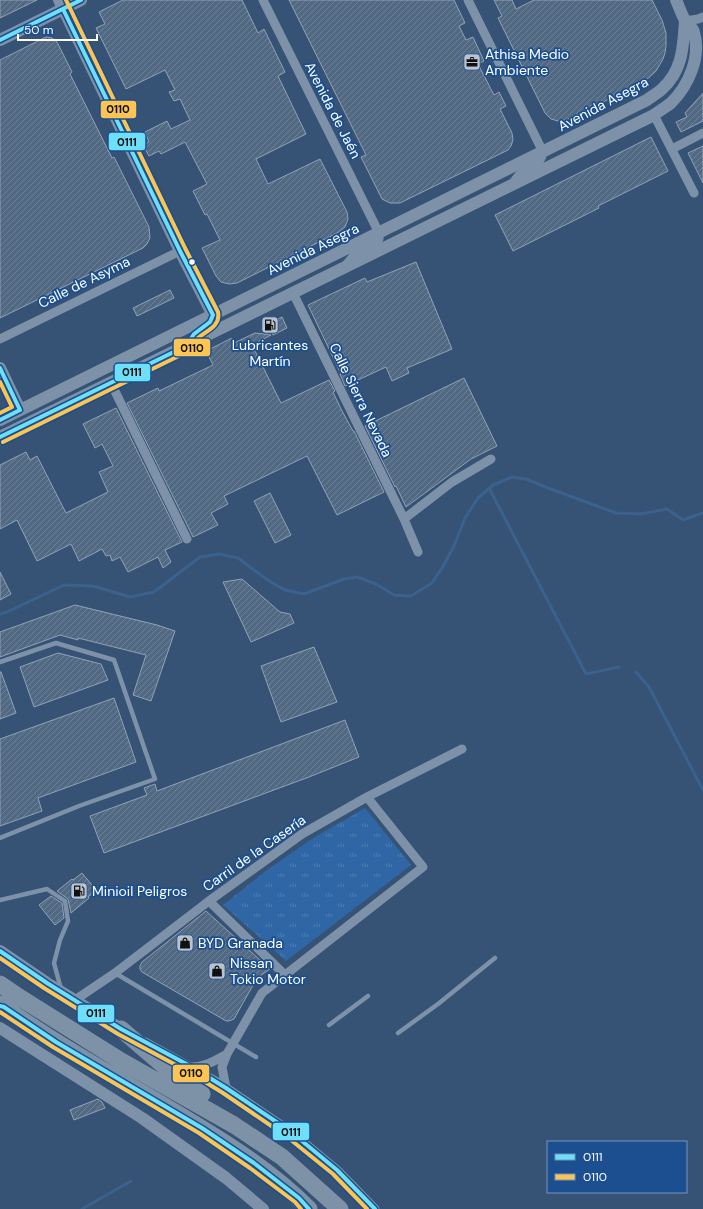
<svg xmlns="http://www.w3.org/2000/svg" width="703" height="1209" font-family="'DM Sans',sans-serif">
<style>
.grass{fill:url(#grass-tufts)}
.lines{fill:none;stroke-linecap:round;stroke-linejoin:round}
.stream{stroke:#3b618d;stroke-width:3}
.building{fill:url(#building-hatch);stroke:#92a2b6}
.service{stroke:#7d92a8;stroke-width:4.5}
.minor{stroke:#7d92a8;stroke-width:9}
.tertiary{stroke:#7d92a8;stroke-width:12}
.motorway{stroke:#7e92a7;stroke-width:17}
.bus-1-casing{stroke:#1b4f8f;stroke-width:7}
.bus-2-casing{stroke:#1b4f8f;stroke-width:7}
.bus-1{stroke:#6ddff8;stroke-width:4}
.bus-2{stroke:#fcc553;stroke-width:4}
.bus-dot{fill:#fff;stroke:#1b4f8f;stroke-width:1.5}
.labels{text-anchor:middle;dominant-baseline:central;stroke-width:3.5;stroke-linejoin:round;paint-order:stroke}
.poi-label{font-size:14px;fill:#fff;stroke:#1b4f8f;text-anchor:start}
.street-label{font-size:14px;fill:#fff;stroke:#1b4f8f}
.line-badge{stroke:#1b4f8f;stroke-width:1.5}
.pale-badge-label{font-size:11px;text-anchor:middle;font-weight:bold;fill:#111}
</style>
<defs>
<pattern id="grass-tufts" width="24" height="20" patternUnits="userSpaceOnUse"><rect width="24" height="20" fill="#2f66a5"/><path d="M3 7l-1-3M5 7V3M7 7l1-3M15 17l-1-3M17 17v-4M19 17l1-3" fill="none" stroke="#4e7db2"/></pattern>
<pattern id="building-hatch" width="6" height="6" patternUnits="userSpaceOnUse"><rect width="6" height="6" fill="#526984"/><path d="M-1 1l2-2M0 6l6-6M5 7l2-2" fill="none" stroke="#6c8096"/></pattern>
</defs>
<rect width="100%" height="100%" fill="#365274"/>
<path class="grass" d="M365,808L411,865L286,961L223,905L267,870L313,838Z"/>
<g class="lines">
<path class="stream" d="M489,488L586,674L619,667
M0,614L7,612L64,585L93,586L130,597L154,592L200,557L219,554L238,558L269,581L285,590L304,594L344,579L357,577L376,584L394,595L411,596L432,583L442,568L454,546L465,518L478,498L493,485L512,477L526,479L548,488L616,513L641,514L667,509L683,520L703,513
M636,672L649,687L703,790
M82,1209L131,1181"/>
</g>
<path class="building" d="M0,0H37L0,18Z
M123,0H242L258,33L264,29L285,72L278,76L306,134L256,159L268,184L320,159L347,212L348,219L345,227L339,232L237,283L229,284L221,282L216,276L202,248L220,240L207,214L205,215L193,191L207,184L185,142L161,154L159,151L149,156L143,145L149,142L145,132L167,121L171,129L190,120L180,99L174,101L169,92L175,90L165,70L126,89L96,28L105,24L99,12Z
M289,0H454L465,23L459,26L466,40L473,37L484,61L478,64L494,95L499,92L506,106L500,109L512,133L513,140L511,146L508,150L400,203H390L382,199L361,157L366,155Z
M494,0H512L516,9L534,0H652L662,20L666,33V46L665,53L663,59L656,71L644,82L566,120L558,121L551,119L545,113L498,18L502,16Z
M46,37L52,38L57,42L72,72L70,74L112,158L114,157L149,227L150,238L147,244L143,248L0,318V60Z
M703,93V121L681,132L676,122L687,117L685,113Z
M651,137L668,171L598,206L599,208L513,251L495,215Z
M703,146V183L688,153Z
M416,262L452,349L407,368L409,373L392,381L386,367L345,386L340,374H341L308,305L365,278L367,282Z
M170,290L174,298L137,316L133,308Z
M282,317L287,328L273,335L268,324Z
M255,333L271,335L252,345L281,403L329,380L335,391L333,392L341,409L353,431H354L384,492L337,515L307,456L224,496L228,504L211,513L218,525L193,537L127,403L158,388L159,391L213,365L206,351L232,338L234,343Z
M464,378L497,446L471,459L406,507L396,486L395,487L365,426Z
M116,408L182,542L165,550L171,562L163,568L158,557L128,572L120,557L112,561L110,555L106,556L102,549L79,561L71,544L37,561L17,520L0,529V465L26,452L30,460L37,456L66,513L108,492L99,472L113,466L102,444L95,448L83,424Z
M270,493L291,535L275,543L254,501Z
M0,572L11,594L0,600Z
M242,579L280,612L290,614L294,623L251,642L223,582Z
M75,605L157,625L175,631L151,701L133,695L146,655L78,638V640L60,635L0,657V632Z
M314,647L337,702L281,722L261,666Z
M58,653L101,664L108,680L34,707L20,667Z
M0,672H1L16,713L0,719Z
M114,698L136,762L38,798L42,811L0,826V739Z
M345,720L359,757L309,777L104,853L90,816L147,795L144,788L155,784L157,791Z
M82,873L96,890L88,897L89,898L71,913L68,899L57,891L72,879L73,880Z
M51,896L62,903L64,918L55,925L39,905Z
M206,911L270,969L257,978L234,1019L229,1021H226L142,972L140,969V966L142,962Z
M98,1099L102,1102L105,1108L74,1120L70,1110Z"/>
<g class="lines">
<path class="service" d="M0,662L56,643L114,660L155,779L79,806L0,838
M0,900L47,889L65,901L68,921L60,940L54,963L61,989
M115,973L256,1057
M329,1025L368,996
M398,1033L438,1004L495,958"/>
<path class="minor" d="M263,0L379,233V239L371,246L357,252L346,265
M468,0L543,152C540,166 533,164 523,171C519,174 516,179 513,183
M685,21L698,19L703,17
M654,115L694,193
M672,149L703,133
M293,293L404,519L418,552
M0,339L180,251
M111,383L187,539
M404,519L452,482L491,459
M209,901L285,975
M75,1000L115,973L209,901L302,834L367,797L462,749
M145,1042L219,1083L290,1131L337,1170L375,1209
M192,1067C207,1066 214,1061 227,1054
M226,1088L222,1067L227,1054L262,993L423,867L367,797"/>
<path class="tertiary" d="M59,0L180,251L213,315L212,320L210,322
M0,40L81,0
M0,368L20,410
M0,420L647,100C652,96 658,93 662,89C683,70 683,47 685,21
M0,437L654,115C659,111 666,107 671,103C689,85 701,57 694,32C693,27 687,24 685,20C681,14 679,6 676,0
M0,951L47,983L121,1029
M0,1028L142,1118L226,1178L263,1209"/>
<path class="motorway" d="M0,984L19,997L121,1061L234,1125L282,1157L340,1209
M0,1004C52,1042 108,1073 163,1105C214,1135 267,1167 309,1209
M121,1029L184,1083L202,1094"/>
<defs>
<path id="bus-1" d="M0,40L81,0
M0,368L20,410L0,420
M0,437L186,346L194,334L210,322L213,315L180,251L63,9
M0,951L47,983L121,1029L192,1067L226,1088L290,1131L337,1170L375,1209
M0,1006L4,1007L56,1042L202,1128L254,1163L299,1198L309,1209"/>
<path id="bus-2" d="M0,382L12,407L0,413
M3,442L189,351C193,347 194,342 198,338C206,331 221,326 218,312L185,248L66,0
M0,958L44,988L118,1034L189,1072L223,1093L286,1136L333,1174L367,1209
M0,1012L53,1047L199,1133L250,1168L295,1202L301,1209"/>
</defs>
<use href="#bus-1" class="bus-1-casing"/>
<use href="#bus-2" class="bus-2-casing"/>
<use href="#bus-1" class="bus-1"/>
<use href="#bus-2" class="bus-2"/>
</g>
<defs>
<symbol id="office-square" viewBox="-11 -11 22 22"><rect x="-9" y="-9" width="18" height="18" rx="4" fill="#b9c2ce" stroke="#1b4f8f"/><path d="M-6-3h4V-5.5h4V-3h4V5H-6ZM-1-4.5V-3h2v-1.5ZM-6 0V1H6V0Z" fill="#111"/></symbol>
<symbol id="fuel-square" viewBox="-11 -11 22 22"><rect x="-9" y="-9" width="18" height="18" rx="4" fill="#b9c2ce" stroke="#1b4f8f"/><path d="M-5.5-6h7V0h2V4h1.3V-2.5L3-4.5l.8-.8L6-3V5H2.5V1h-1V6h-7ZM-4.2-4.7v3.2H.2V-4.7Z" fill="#111"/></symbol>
<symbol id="shop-square" viewBox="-11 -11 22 22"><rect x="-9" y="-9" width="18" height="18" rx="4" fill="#b9c2ce" stroke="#1b4f8f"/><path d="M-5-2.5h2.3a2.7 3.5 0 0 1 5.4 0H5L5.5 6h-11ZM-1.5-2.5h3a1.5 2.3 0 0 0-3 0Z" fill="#111"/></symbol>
</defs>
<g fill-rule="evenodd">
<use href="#office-square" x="462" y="52" width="20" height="20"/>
<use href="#fuel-square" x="260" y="315" width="20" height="20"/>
<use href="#fuel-square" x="69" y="881" width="20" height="20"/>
<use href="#shop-square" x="175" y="933" width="20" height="20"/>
<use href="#shop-square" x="207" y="961" width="20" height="20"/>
</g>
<circle class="bus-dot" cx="192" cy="262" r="3.5"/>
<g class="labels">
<g class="poi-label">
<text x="485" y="54">Athisa Medio<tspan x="485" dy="16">Ambiente</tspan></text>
<text x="270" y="345" text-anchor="middle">Lubricantes<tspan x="270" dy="16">Martín</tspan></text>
<text x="92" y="891">Minioil Peligros</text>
<text x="198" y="943">BYD Granada</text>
<text x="230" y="963">Nissan<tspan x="230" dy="16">Tokio Motor</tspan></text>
</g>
<g class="street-label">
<text transform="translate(603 104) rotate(-28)">Avenida Asegra</text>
<text transform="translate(333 110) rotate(63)">Avenida de Jaén</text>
<text transform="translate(313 249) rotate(-26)">Avenida Asegra</text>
<text transform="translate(84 282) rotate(-26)">Calle de Asyma</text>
<text transform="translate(361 400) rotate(64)">Calle Sierra Nevada</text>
<text transform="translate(254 853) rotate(-35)">Carril de la Casería</text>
</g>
</g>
<g class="line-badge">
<rect x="100" y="100" width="37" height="19" rx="4" fill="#fcc553"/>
<rect x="108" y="132" width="38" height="19" rx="4" fill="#6ddff8"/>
<rect x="173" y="338" width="38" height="19" rx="4" fill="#fcc553"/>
<rect x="114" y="363" width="37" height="19" rx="4" fill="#6ddff8"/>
<rect x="77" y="1004" width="38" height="19" rx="4" fill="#6ddff8"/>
<rect x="172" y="1064" width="38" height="19" rx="4" fill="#fcc553"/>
<rect x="272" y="1122" width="38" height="19" rx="4" fill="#6ddff8"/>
</g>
<g class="pale-badge-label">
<text x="118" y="113">0110</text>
<text x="127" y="146">0111</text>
<text x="192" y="352">0110</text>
<text x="132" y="376">0111</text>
<text x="96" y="1017">0111</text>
<text x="191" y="1077">0110</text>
<text x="291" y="1136">0111</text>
</g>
<rect x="547" y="1141" width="140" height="52" fill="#1b4f8f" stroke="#7695bc"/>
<rect x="555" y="1154" width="20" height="6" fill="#6ddff8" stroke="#7695bc"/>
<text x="583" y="1161" font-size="12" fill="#ffffff">0111</text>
<rect x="555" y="1174" width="20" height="6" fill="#fcc553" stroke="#7695bc"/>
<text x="583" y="1181" font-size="12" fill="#ffffff">0110</text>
<path d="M18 34v6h79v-6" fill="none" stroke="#ffffff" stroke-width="2"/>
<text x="24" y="34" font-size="12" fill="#ffffff" stroke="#1b4f8f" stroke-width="3" paint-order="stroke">50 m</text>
</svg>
